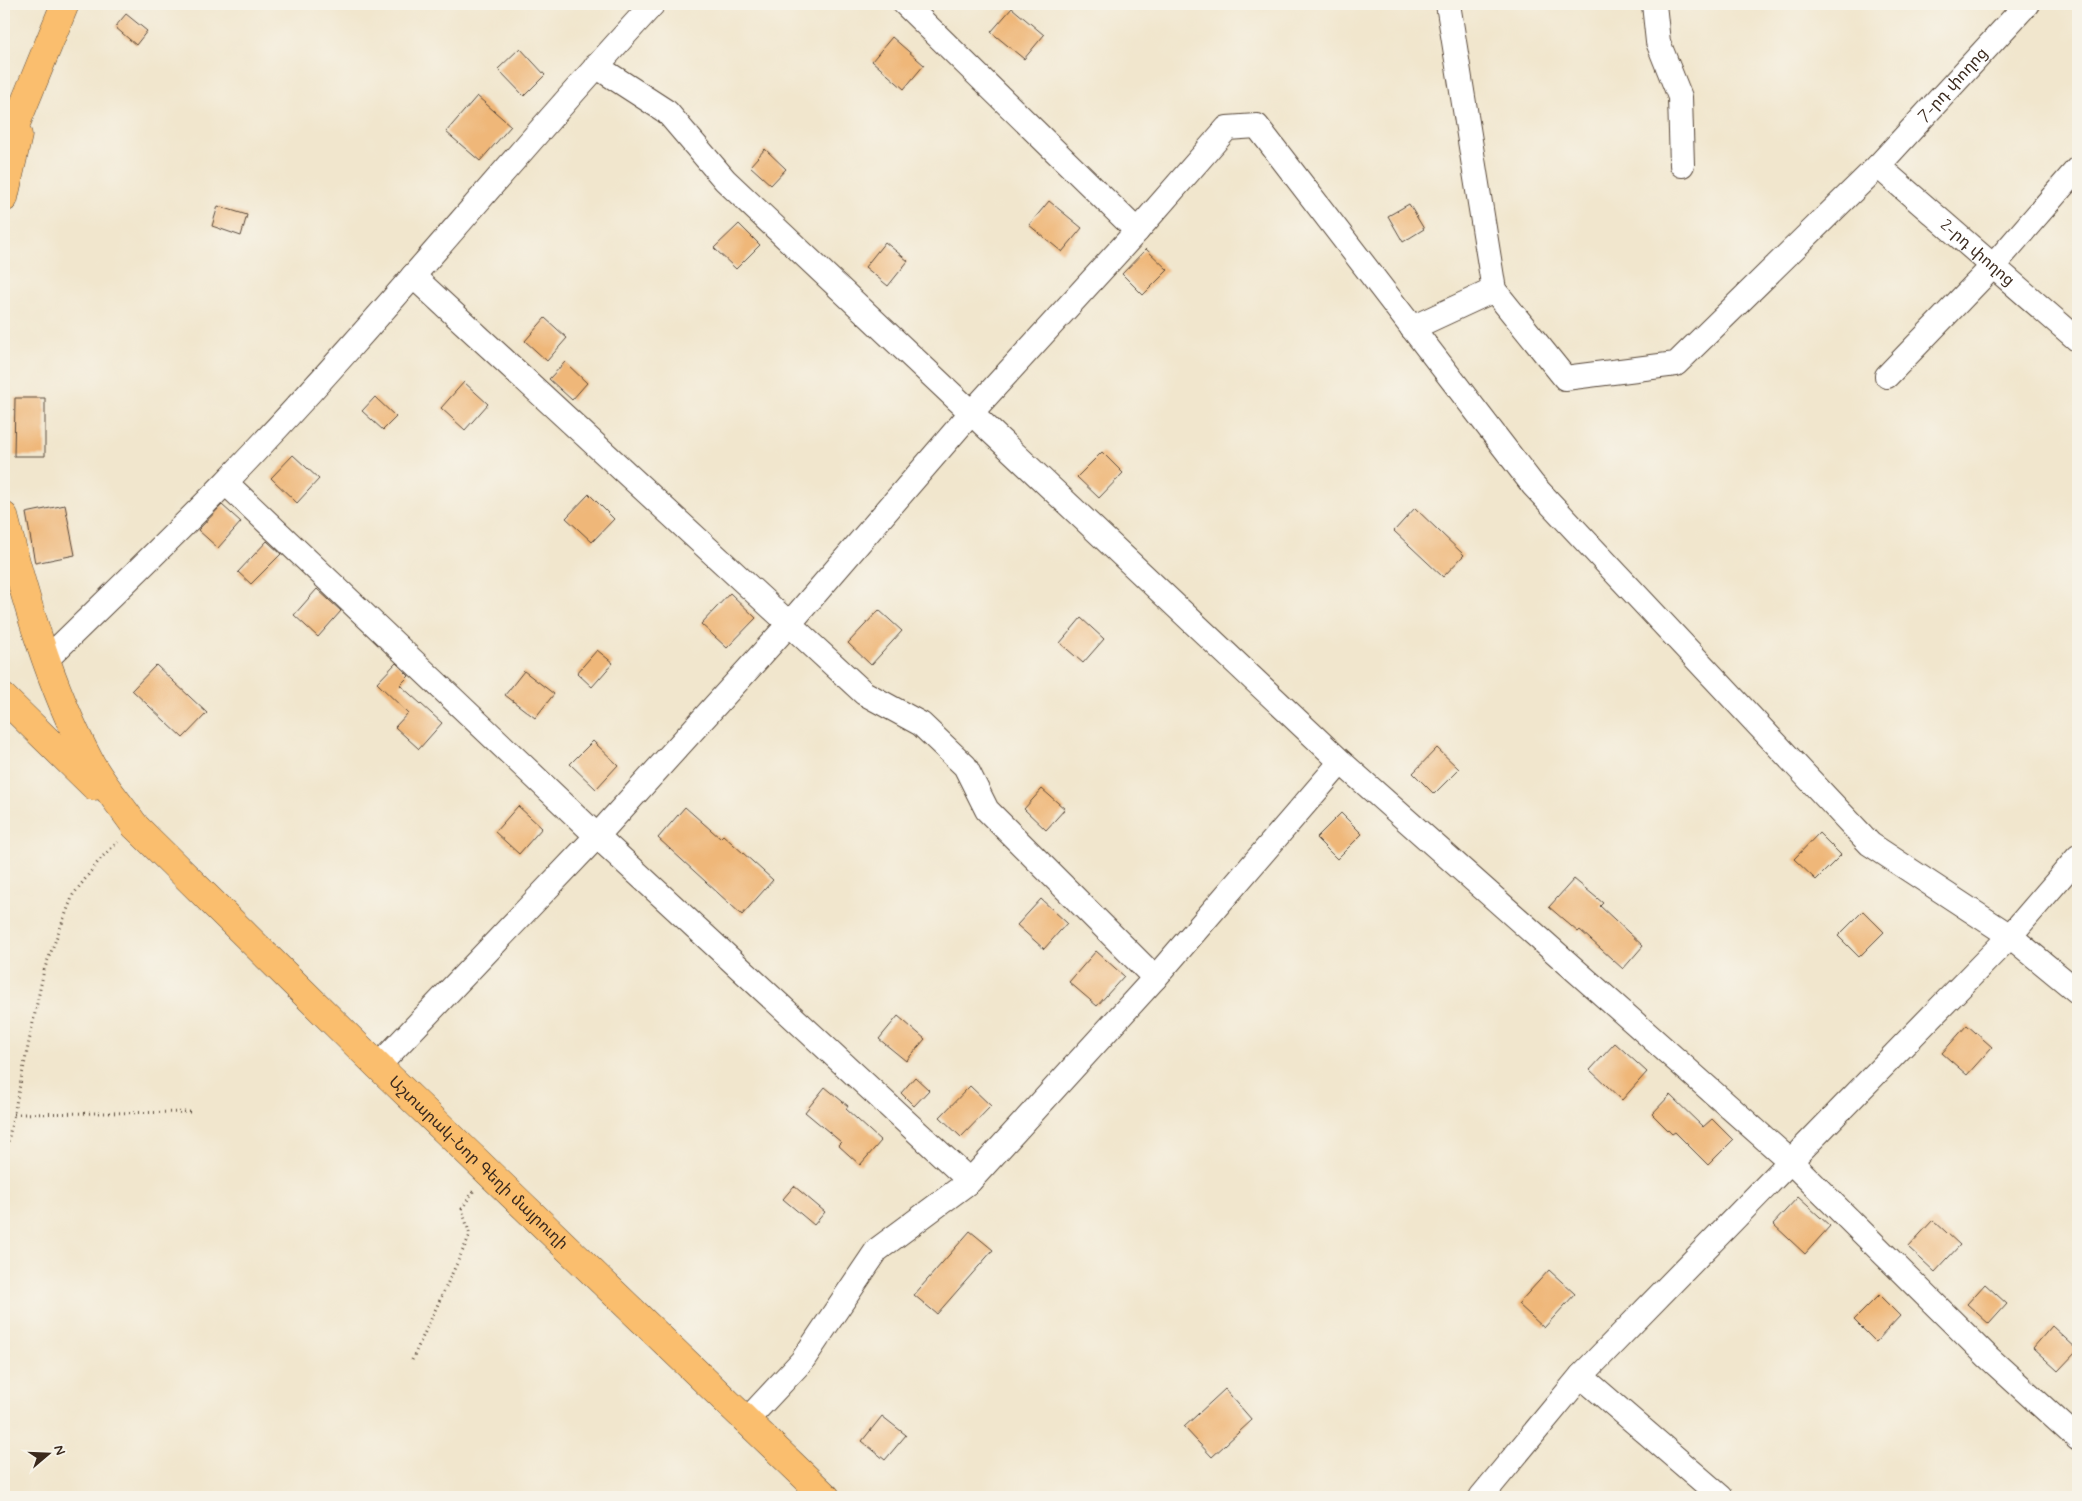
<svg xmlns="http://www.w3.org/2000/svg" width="2082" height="1501" font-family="Mynerve,'Noto Sans Armenian',sans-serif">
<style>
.building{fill:#efb779}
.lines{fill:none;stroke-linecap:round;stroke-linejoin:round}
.minor-casing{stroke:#564638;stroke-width:26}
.major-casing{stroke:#564638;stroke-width:29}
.highway-casing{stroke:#564638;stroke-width:29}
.path{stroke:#564638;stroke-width:3;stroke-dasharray:1 4;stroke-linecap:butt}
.minor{stroke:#fff;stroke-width:24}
.major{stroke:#fabe6e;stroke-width:28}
.highway{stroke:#fabe6e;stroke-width:28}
.labels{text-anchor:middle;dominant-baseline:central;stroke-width:4;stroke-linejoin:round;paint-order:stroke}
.street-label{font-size:16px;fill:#3b2a1e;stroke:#f7f3e8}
</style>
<rect width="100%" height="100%" fill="#f7f3e8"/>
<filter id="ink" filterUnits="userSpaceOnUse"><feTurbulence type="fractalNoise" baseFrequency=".02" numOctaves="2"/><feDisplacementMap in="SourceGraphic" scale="10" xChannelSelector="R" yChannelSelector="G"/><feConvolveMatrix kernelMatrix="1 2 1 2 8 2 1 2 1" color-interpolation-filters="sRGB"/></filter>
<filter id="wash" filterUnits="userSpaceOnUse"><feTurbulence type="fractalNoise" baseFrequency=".0096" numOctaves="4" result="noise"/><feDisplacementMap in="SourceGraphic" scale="20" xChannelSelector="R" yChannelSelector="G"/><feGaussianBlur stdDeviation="1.12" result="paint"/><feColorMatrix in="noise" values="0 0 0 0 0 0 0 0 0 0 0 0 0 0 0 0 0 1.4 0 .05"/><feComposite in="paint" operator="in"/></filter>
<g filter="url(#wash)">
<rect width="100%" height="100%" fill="#f1e6cd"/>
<g id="blocks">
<path class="building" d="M1012,8L1044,35L1024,59L991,32Z
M126,14L147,31L136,45L115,27Z
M892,37L924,65L904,89L872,61Z
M520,48L545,75L524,96L498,69Z
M477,96L511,126L480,161L446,132Z
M765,149L786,169L771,185L750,166Z
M1049,201L1082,228L1062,252L1029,225Z
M1409,204L1424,229L1403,242L1388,216Z
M218,206L247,215L241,236L212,226Z
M739,224L760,245L736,269L714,248Z
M885,242L908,261L888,286L865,267Z
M1146,249L1168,270L1143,295L1122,274Z
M545,318L567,338L547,361L525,341Z
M565,362L587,383L572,400L549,379Z
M464,382L488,404L465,430L441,408Z
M375,397L396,417L383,430L362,411Z
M15,398H45V456H14Z
M1102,452L1123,473L1099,498L1077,477Z
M293,455L319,479L297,503L271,478Z
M589,494L614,519L592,542L566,518Z
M65,505L75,555L35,563L26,513Z
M222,505L241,522L218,548L198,530Z
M1415,508L1464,555L1443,577L1394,531Z
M267,541L281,554L251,584L238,572Z
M317,589L341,611L318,637L294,615Z
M730,593L756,618L727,648L701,624Z
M879,610L902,631L871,665L848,643Z
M1081,618L1104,639L1083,663L1060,643Z
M597,650L613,663L592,687L577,673Z
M396,663L409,676L400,685L442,723L419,749L395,727L408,713L377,683Z
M156,665L207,713L183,738L132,690Z
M524,671L554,694L535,718L505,695Z
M593,741L618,765L596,789L570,764Z
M1437,748L1459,769L1434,794L1413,773Z
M1042,789L1065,809L1046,830L1024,809Z
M518,806L542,828L519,854L495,832Z
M685,807L720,838L723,835L773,880L742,915L658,838Z
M1341,813L1362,834L1337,859L1316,838Z
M1819,833L1841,855L1816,880L1794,859Z
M1574,879L1603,903L1600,906L1643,946L1623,969L1580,930L1578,932L1549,907Z
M1041,899L1067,923L1044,949L1017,925Z
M1863,911L1884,932L1859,957L1838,936Z
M1096,951L1124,976L1097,1006L1069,982Z
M898,1016L925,1039L906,1061L879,1039Z
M1967,1025L1992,1047L1967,1075L1942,1053Z
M1615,1043L1647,1072L1622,1100L1590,1070Z
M915,1077L929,1090L914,1106L901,1093Z
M970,1086L991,1106L961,1137L940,1117Z
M825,1087L848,1106L846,1109L881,1141L860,1165L838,1145L841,1142L805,1112Z
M1670,1095L1703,1127L1712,1119L1733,1140L1708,1165L1675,1132L1672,1134L1652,1114Z
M794,1186L825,1212L814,1225L783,1199Z
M1798,1197L1830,1226L1805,1254L1773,1224Z
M1933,1220L1960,1245L1935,1272L1908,1247Z
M970,1231L993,1250L937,1314L914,1295Z
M1549,1270L1575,1294L1544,1328L1518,1304Z
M1985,1284L2007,1304L1989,1324L1967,1304Z
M1879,1295L1900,1316L1876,1342L1854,1320Z
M2052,1326L2078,1350L2058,1371L2033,1348Z
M1225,1389L1252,1420L1212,1457L1184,1427Z
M882,1416L906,1435L885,1460L862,1441Z"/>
</g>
</g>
<g filter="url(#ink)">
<use href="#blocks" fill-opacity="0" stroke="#564638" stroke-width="1"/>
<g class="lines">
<defs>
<g id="minor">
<path d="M905,4L1137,231"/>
<path id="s1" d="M1448,4L1494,290L1565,378L1676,364L1878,166L2027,4"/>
<path d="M1654,4L1658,42L1680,97L1682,165"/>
<path d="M596,66L667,112L725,180L1341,762L1789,1160L1988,1357L2078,1439"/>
<path id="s2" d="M1878,166L2078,340"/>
<path d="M413,276L864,693L921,724L965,766L987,810L1155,978"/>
<path d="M1412,328L1494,290"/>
<path d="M1887,376L1993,266L2078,168"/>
<path d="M226,483L597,836L970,1181"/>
<path d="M46,660C106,601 167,543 225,483C374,329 508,161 653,4"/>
<path d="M378,1066L597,836L790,623L971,413L1137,231L1227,128L1257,126L1533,485L1870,844L2010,936L2078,992"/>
<path d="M1581,1376L1721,1497"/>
<path d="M746,1421L802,1361L877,1250L970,1181L1155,978L1341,762"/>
<path d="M1481,1497L1581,1376L2010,936L2078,857"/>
</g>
<g id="major">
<path id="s3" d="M135,826L378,1066L826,1497"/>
</g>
<path id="highway" d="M4,153L65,4
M4,198L18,135
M4,516C25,599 49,684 89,760C101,783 120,804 135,826
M4,698L94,786"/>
</defs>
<use href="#minor" class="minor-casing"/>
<use href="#major" class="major-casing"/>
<use href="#highway" class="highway-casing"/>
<path class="path" d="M14,1114L193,1112
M4,1161L44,970L73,895L101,858L118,842
M412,1360L470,1235L462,1209L474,1190"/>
<use href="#minor" class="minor"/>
<use href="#major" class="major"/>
<use href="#highway" class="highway"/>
</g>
</g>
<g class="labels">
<g class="street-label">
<text stroke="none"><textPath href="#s1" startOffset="908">7-րդ փողոց</textPath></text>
<text stroke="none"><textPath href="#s2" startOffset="132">2-րդ փողոց</textPath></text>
<text stroke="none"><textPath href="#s3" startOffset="481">Աշտարակ-Նոր Գեղի մայրուղի</textPath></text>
</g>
</g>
<rect width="2082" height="1501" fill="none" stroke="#f7f3e8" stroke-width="20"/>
<g transform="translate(48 1454) rotate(71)" stroke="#f7f3e8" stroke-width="4" paint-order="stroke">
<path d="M0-4L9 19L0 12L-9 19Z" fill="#3b2a1e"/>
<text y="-8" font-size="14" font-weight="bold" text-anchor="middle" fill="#3b2a1e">N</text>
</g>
</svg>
